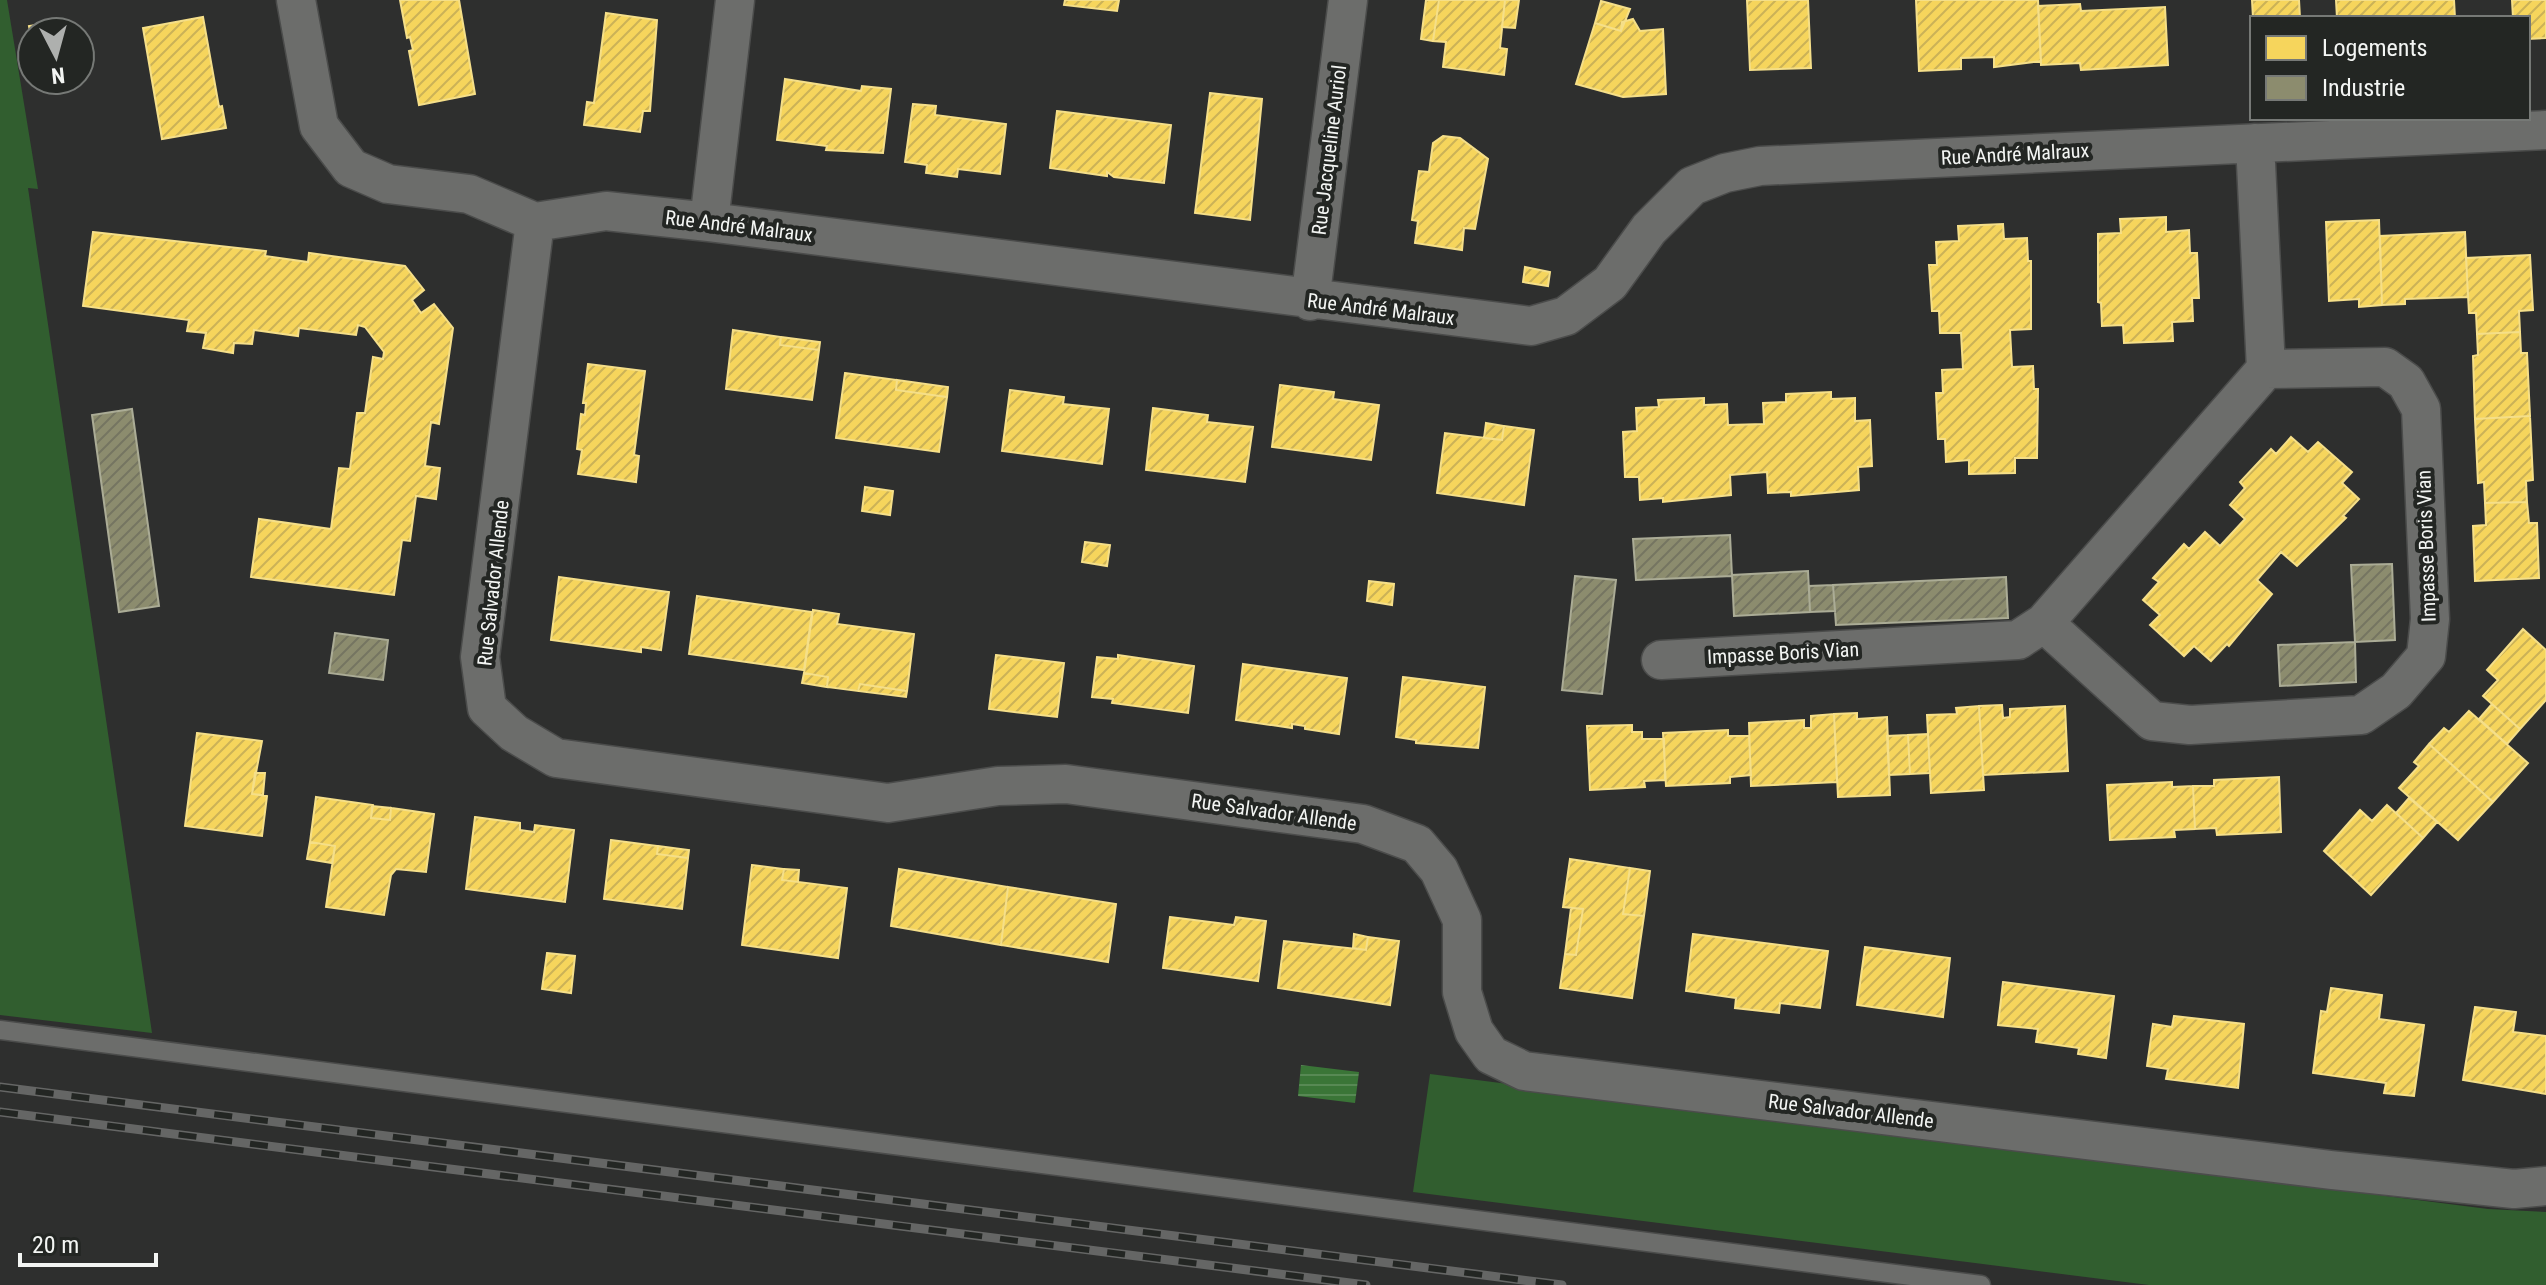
<svg xmlns="http://www.w3.org/2000/svg" width="2546" height="1285" font-family="'Roboto Condensed',sans-serif">
<style>
.grass{fill:#315e2f}
.water{fill:url(#water-rules)}
.homes{fill:url(#homes-hatch);stroke:#f5df89;stroke-width:2}
.industry{fill:url(#industry-hatch);stroke:#abac96;stroke-width:2}
.lines{fill:none;stroke-linecap:round;stroke-linejoin:round}
.service-casing{stroke:#4b4c4b;stroke-width:21}
.minor-casing{stroke:#4b4c4b;stroke-width:41}
.service{stroke:#6c6d6b;stroke-width:18}
.minor{stroke:#6c6d6b;stroke-width:38}
.rail-casing{stroke:#656665;stroke-width:9}
.rail{stroke:#232623;stroke-width:6;stroke-dasharray:18;stroke-linecap:butt}
.labels{text-anchor:middle;dominant-baseline:central;stroke-width:8;stroke-linejoin:round;paint-order:stroke}
.street-label{font-size:20px;fill:#f3f5f3;stroke:#232623}
</style>
<defs>
<pattern id="water-rules" width="6" height="5" patternUnits="userSpaceOnUse" patternTransform="scale(2)"><rect width="6" height="5" fill="#3a7537"/><path d="M0 2.5h6" fill="none" stroke="#578954"/></pattern>
<pattern id="homes-hatch" width="6" height="6" patternUnits="userSpaceOnUse" patternTransform="scale(2)"><rect width="6" height="6" fill="#f6d55c"/><path d="M-1 1l2-2M0 6l6-6M5 7l2-2" fill="none" stroke="#cbb257"/></pattern>
<pattern id="industry-hatch" width="6" height="6" patternUnits="userSpaceOnUse" patternTransform="scale(2)"><rect width="6" height="6" fill="#8c8c6e"/><path d="M-1 1l2-2M0 6l6-6M5 7l2-2" fill="none" stroke="#757561"/></pattern>
</defs>
<rect width="100%" height="100%" fill="#2e2f2e"/>
<path class="grass" d="M0,0H7L38,189L28,188L152,1033L0,1015Z
M1430,1074L2488,1209L2546,1212V1285H2149L1413,1192Z"/>
<path class="water" d="M1301,1065L1359,1072L1355,1103L1298,1096Z"/>
<path class="homes" d="M400,0H459L475,94L419,105L409,51L413,50L410,37L407,38Z
M1065,0H1119L1117,11L1064,5Z
M1426,0H1439L1433,41L1421,39Z
M1439,0H1505L1500,48L1507,49L1504,75L1443,67L1446,42L1433,41Z
M1505,0H1519L1515,28L1502,27Z
M1747,0H1808L1811,68L1750,70Z
M1916,0H2038L2041,61L1994,67V57L1961,58V69L1919,71Z
M2252,0H2299L2300,18H2253Z
M2336,0H2454L2455,18H2337Z
M2512,0H2546V38L2528,39V18H2513Z
M1601,1L1630,9L1621,31L1595,23Z
M2080,4L2081,11L2165,7L2168,65L2081,70L2080,63L2041,65L2038,6Z
M606,13L657,20L650,111H643L640,132L584,125L587,102L594,103Z
M203,17L219,107L222,106L226,128L162,139L143,28Z
M1633,19L1640,31L1663,29L1666,94L1623,97L1576,84L1595,23L1621,31L1622,22Z
M62,21L64,32H32V42L29,26Z
M785,79L861,91L862,86L891,89L883,153L826,150L827,146L777,140Z
M1210,93L1262,99L1250,220L1195,213Z
M913,104L936,106L935,115L1006,124L1000,174L958,169L957,177L926,173L927,165L905,162Z
M1057,111L1171,125L1164,183L1114,177L1107,172V176L1050,168Z
M1443,136L1460,138L1488,159L1475,229L1464,228L1462,250L1415,243L1418,221L1412,220L1419,171L1429,172L1433,143Z
M2166,217V232L2189,230L2190,253H2197L2199,298H2192L2193,321L2172,322L2173,341L2124,343L2123,325L2102,326L2101,303L2098,302V234L2121,233L2120,219Z
M2379,220L2382,305L2359,307V299L2329,301L2326,222Z
M2003,224L2004,239L2027,238L2028,261H2031V329L2010,330L2012,367L2033,366L2034,389H2038L2037,458H2015V473L1969,474V460L1946,462L1945,439H1938L1936,393H1943L1942,370L1963,369L1961,333H1940L1939,311H1932L1929,265H1937L1936,242L1959,241L1958,226Z
M93,232L266,251L265,256L308,262L309,253L405,266L424,290L412,300L421,313L434,304L453,328L439,424L431,422L425,466L440,468L436,499L416,496L410,541L402,540L394,595L251,577L259,519L331,529L339,468L350,469L357,413H365L373,357L383,359L384,352L365,327L358,325L356,335L299,328L298,336L254,330L252,344L234,343L233,353L203,348L206,333L187,331L189,320L83,306Z
M2465,232L2468,297L2405,299V304L2382,305L2380,236Z
M2530,255L2533,310L2519,311L2520,332L2477,334L2476,313H2469L2466,258Z
M1525,267L1550,272L1548,286L1523,282Z
M733,330L781,337L780,345L819,350L812,400L726,389Z
M2520,332L2521,353H2527L2530,416L2475,419L2473,356L2478,355L2477,334Z
M781,337L820,342L819,350L780,345Z
M588,364L645,371L634,455L639,456L636,482L578,474L582,450L577,449L581,414L585,415L586,403H583Z
M845,373L897,380L896,390L947,397L939,452L836,438Z
M897,380L948,387L947,397L896,390Z
M1280,385L1334,392L1333,399L1379,405L1371,460L1272,447Z
M1010,390L1064,397L1063,404L1109,409L1102,464L1002,451Z
M1831,392V399L1855,398V421L1870,420L1872,466L1858,467L1859,490L1791,496V492L1768,493L1767,472L1730,475L1731,495L1663,502V498L1640,500L1639,477H1625L1623,432L1637,431L1636,408L1659,407L1658,400L1704,398V405L1727,404L1728,425L1764,424L1763,403L1786,402V394Z
M1153,408L1208,415L1207,422L1253,427L1245,482L1146,470Z
M2530,416L2533,480L2526,481L2527,502L2485,503L2484,482L2478,483L2475,419Z
M1486,423L1504,426L1502,440L1484,438Z
M1504,426L1534,430L1524,505L1437,493L1445,433L1502,440Z
M2291,437L2308,452L2318,442L2352,472L2342,483L2359,499L2343,516L2346,518L2297,566L2281,552L2257,580L2272,594L2229,646L2227,644L2211,661L2194,646L2184,656L2150,625L2160,615L2143,600L2159,582L2153,578L2184,544L2189,549L2205,532L2220,546L2245,519L2230,505L2245,488L2240,482L2271,449L2276,454Z
M865,487L893,491L890,515L862,511Z
M2527,502L2529,523H2537L2539,578L2475,581L2473,526L2486,525L2485,503Z
M1085,542L1110,545L1107,566L1082,562Z
M559,577L669,592L661,650L641,647V652L551,640Z
M1369,581L1394,584L1392,605L1367,601Z
M697,596L812,612L804,670L689,654Z
M813,610L839,614L837,624L914,634L907,691L860,684L858,691L827,687L828,677L804,673Z
M2523,629L2546,650V700L2520,729L2483,696L2498,680L2487,670Z
M996,655L1064,663L1057,717L989,709Z
M1118,655L1194,666L1188,713L1112,703L1113,699L1092,697L1097,657L1118,659Z
M1243,664L1347,678L1339,734L1305,729V726L1292,724V728L1236,720Z
M804,673L828,677L827,687L802,683Z
M1403,677L1485,687L1478,748L1416,743V740L1396,737Z
M860,684L907,691L906,697L858,691Z
M2492,704L2520,729L2507,744L2479,719Z
M2002,705L2003,718L2010,717V709L2065,706L2068,771L1983,775L1979,706Z
M1979,706L1984,790L1931,793L1927,715L1957,714L1956,708Z
M2469,711L2528,763L2493,802L2429,744L2444,728L2449,732Z
M1857,713V719L1887,717L1890,795L1838,797L1834,714Z
M1834,714L1837,782L1751,786L1749,723L1804,720V728H1811V716Z
M1632,725V732H1642V739H1664L1665,780L1644,781L1645,787L1590,790L1587,726Z
M1728,730V736H1749L1751,775L1730,777V783L1666,786L1663,733Z
M197,733L262,741L252,794L267,796L262,836L185,826Z
M1928,734L1930,773L1910,774L1908,735Z
M1908,735L1910,774L1889,775L1887,736Z
M2429,744L2493,802L2458,840L2399,788L2419,766L2414,762Z
M255,773H265L263,795L252,794Z
M2279,777L2281,832L2217,835L2216,828L2195,829L2193,786H2214V780Z
M2172,782V787L2193,786L2195,829L2174,830L2175,837L2110,840L2107,785Z
M316,797L373,805L371,818L390,820L391,808L434,814L426,872L396,869L391,875L384,915L326,907L335,846L310,842Z
M2409,798L2437,822L2423,838L2396,813Z
M2387,805L2423,838L2371,895L2324,851L2360,810L2372,821Z
M372,806L391,808L390,820L371,818Z
M475,817L520,823V830L534,832L535,825L574,830L565,902L466,889Z
M611,840L658,846L657,854L688,858L682,909L604,899Z
M310,842L335,846L332,863L307,859Z
M658,846L689,850L688,858L657,854Z
M1570,859L1630,868L1623,914L1644,916L1632,998L1560,988L1565,954L1576,955L1583,909L1563,907Z
M752,865L784,869L782,880L847,888L838,958L742,945Z
M1630,868L1650,871L1644,916L1623,914Z
M784,869L799,870L798,882L782,880Z
M899,869L1008,887L1001,945L891,926Z
M1008,887L1116,904L1108,962L1001,945Z
M1571,908L1583,909L1576,955L1565,954Z
M1170,917L1234,925L1236,917L1266,921L1258,981L1163,968Z
M1354,934L1368,937L1366,950L1353,948Z
M1693,934L1828,951L1820,1008L1780,1003L1779,1013L1735,1008L1736,998L1686,991Z
M1368,937L1399,941L1390,1005L1278,988L1284,941L1366,950Z
M1865,947L1950,958L1943,1017L1857,1005Z
M547,953L575,956L571,993L542,989Z
M2003,982L2114,996L2106,1058L2078,1054L2079,1048L2036,1042L2038,1029L1998,1025Z
M2331,988L2382,995L2379,1019L2424,1025L2414,1096L2384,1093L2386,1083L2313,1073L2321,1011L2327,1012Z
M2475,1007L2516,1012L2513,1032L2546,1036V1094L2463,1080Z
M2174,1016L2244,1024L2238,1088L2166,1079L2168,1069L2147,1066L2153,1024L2172,1027Z"/>
<path class="industry" d="M132,409L159,606L119,612L92,415Z
M1730,535L1732,576L1636,580L1633,539Z
M2392,564L2395,640L2355,642L2351,565Z
M1808,571L1810,612L1734,616L1732,575Z
M1575,576L1616,580L1602,694L1562,690Z
M2006,577L2008,618L1836,625L1833,585Z
M1833,585L1835,611L1810,612L1809,586Z
M335,633L388,640L383,680L329,673Z
M2355,642L2356,682L2280,686L2278,645Z"/>
<g class="lines">
<defs>
<path id="service" d="M0,1030L1981,1285"/>
<path id="minor" d="M296,0L319,126L351,168L388,184L469,194L535,222L606,211L709,222L1531,326L1566,316L1610,283L1649,229L1692,186L1725,173L1760,166L2546,130
M535,222L480,657L487,708L514,733L556,758L888,803L998,786L1066,784L1363,824L1417,844L1439,870L1462,920V992L1474,1031L1491,1055L1524,1071L2331,1170L2514,1189L2546,1186
M709,222L735,0
M1310,301L1348,0
M2044,623L2152,721L2190,725L2361,715L2396,691L2426,656L2430,619L2421,409L2406,382L2385,367L2266,369
M1661,660L2018,640L2044,623L2266,369L2255,143"/>
</defs>
<use href="#service" class="service-casing"/>
<use href="#minor" class="minor-casing"/>
<use href="#service" class="service"/>
<use href="#minor" class="minor"/>
<defs>
<path id="rail" d="M0,1087L1562,1285
M0,1112L1366,1285"/>
</defs>
<use href="#rail" class="rail-casing"/>
<use href="#rail" class="rail"/>
</g>
<g class="labels">
<g class="street-label">
<text transform="translate(1329 150) rotate(-83)">Rue Jacqueline Auriol</text>
<text transform="translate(2015 154) rotate(-3)">Rue André Malraux</text>
<text transform="translate(739 226) rotate(7)">Rue André Malraux</text>
<text transform="translate(1381 309) rotate(7)">Rue André Malraux</text>
<text transform="translate(2426 546) rotate(-92)">Impasse Boris Vian</text>
<text transform="translate(493 583) rotate(-84)">Rue Salvador Allende</text>
<text transform="translate(1783 653) rotate(-3)">Impasse Boris Vian</text>
<text transform="translate(1274 812) rotate(8)">Rue Salvador Allende</text>
<text transform="translate(1851 1111) rotate(7)">Rue Salvador Allende</text>
</g>
</g>
<rect x="2250" y="16" width="280" height="104" fill="#232623" stroke="#767976" stroke-width="2"/>
<rect x="2266" y="36" width="40" height="24" fill="#f6d55c" stroke="#767976" stroke-width="2"/>
<text x="2322" y="56" font-size="24" fill="#f3f5f3">Logements</text>
<rect x="2266" y="76" width="40" height="24" fill="#8c8c6e" stroke="#767976" stroke-width="2"/>
<text x="2322" y="96" font-size="24" fill="#f3f5f3">Industrie</text>
<g transform="translate(56 56) rotate(174)"><circle r="38" fill="#232623" stroke="#767976" stroke-width="2"/>
<path d="M0-6L14 30L0 20L-14 30Z" fill="#aeb0ae"/>
<text y="-12" font-size="22" font-weight="bold" text-anchor="middle" fill="#f3f5f3">N</text>
</g>
<path d="M20 1253v12h136v-12" fill="none" stroke="#f3f5f3" stroke-width="4"/>
<text x="32" y="1253" font-size="24" fill="#f3f5f3" stroke="#232623" stroke-width="6" paint-order="stroke">20 m</text>
</svg>
